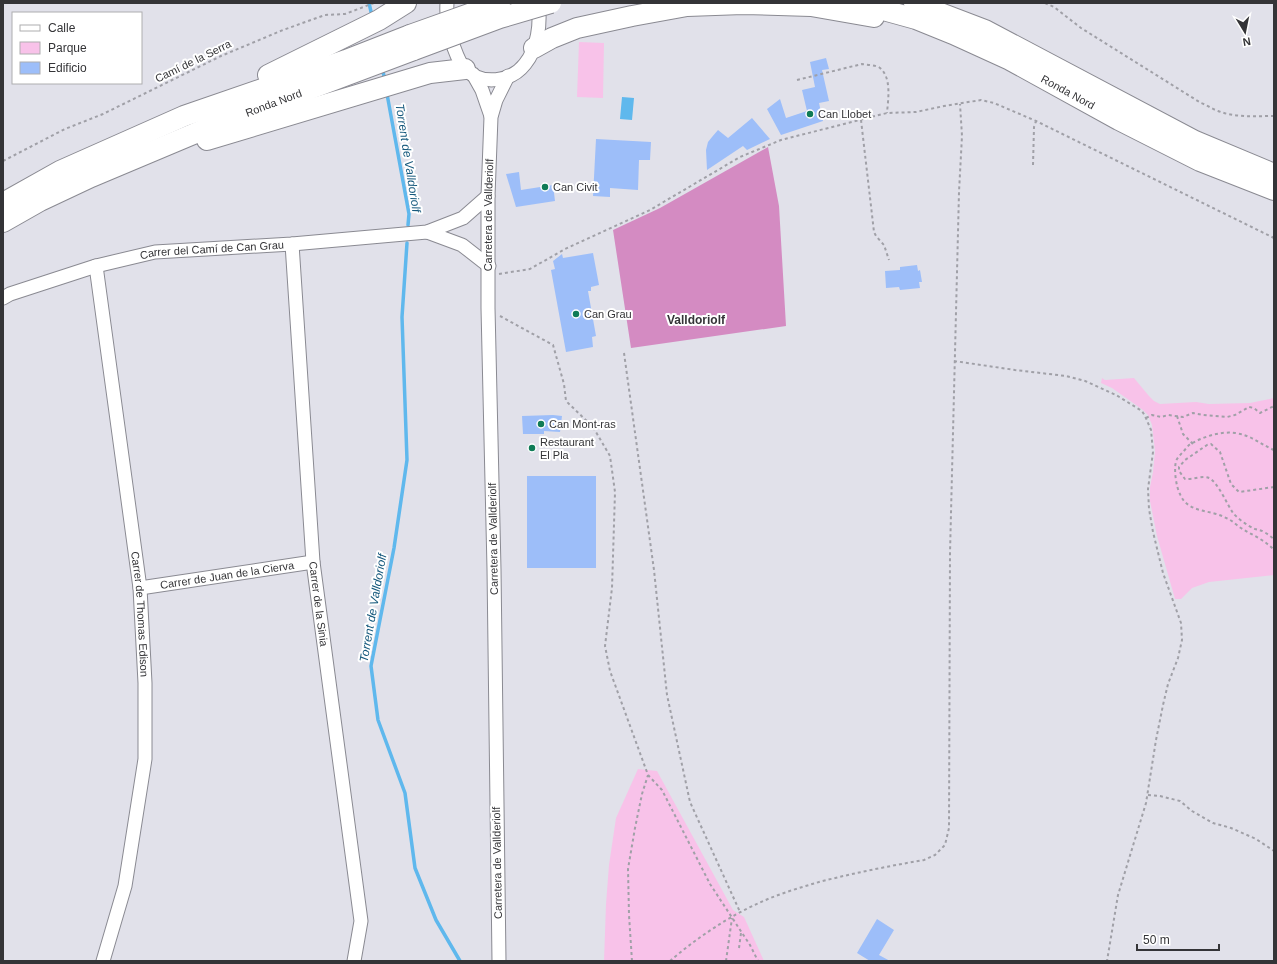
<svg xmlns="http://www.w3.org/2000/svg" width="1277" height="964" font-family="Helvetica,sans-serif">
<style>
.green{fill:#f8c2e9}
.forest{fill:#d48bc2}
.water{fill:#5fb8ed}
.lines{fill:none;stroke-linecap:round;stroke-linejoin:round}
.stream{stroke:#5fb8ed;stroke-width:3.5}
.building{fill:#9dbef9}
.minor-casing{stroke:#8a8a92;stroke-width:15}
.highway-casing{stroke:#8a8a92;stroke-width:22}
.path{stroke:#a0a0a7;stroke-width:2;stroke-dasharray:3 3;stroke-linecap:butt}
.minor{stroke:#fff;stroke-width:13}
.highway{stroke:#fff;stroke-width:20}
.highway-bridge-casing{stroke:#8a8a92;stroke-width:22;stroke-linecap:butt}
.highway-bridge{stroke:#fff;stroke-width:20}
.poi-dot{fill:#0f7b56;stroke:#fff;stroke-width:1.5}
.labels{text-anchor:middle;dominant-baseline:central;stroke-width:4;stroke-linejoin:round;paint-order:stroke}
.street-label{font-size:11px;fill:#343437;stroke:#fff}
.poi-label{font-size:11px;fill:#343437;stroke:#fff;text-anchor:start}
.water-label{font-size:12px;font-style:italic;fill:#16597d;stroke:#fff}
.neighbourhood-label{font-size:12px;font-weight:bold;fill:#343437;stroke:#fff}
</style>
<rect width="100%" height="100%" fill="#e1e1ea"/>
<path class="green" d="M579,42L604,43L603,98L577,97Z
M1102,378L1105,380L1134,378L1149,396L1154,401L1160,404L1196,402L1209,404L1250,403L1274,398V575L1209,582L1192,588L1181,599H1175L1157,536L1150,501V487L1153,472L1155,451L1152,425L1148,415L1143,410L1112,388L1101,383Z
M638,769L657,771L733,910L744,917L764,961H604L606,904L609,865L616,818Z"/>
<path class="forest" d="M768,147L779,206L786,326L631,348L613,230L660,208Z"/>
<path class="water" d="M622,97L634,98L632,120L620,119Z"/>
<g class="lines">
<path class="stream" d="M369,3L372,16
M383,72L385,80
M387,94L409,214L408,225
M407,243L402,317L407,460L394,548L371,666L378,720L405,793L415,868L436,920L460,961"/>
</g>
<path class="building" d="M826,58L829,69L822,70L829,101L819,103L823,121L781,135L767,109L780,99L786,118L807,111L802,90L815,87L810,62Z
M752,118L770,139L747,150L743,146L707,170L706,150L708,142L712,137L718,130L728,138Z
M596,139L651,142L650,160H639L638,190L610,188V197L593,196Z
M519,172L521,190L553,185L555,201L516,207L506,174Z
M593,253L599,285L591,287V291H588L596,336L592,337L593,347L566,352L551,270L555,269L553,261L562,254L563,258Z
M917,265L918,271L920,270L922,282H919L920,288L900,290L899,287L886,288L885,271L900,270V267Z
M553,415L562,416L560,432L544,431V434H523L522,416Z
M527,476H596V568H527Z
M877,919L894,930L879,955L890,961H870L857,953Z"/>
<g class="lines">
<defs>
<g id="minor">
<path d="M447,3C446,18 448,30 453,45C456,53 459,63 465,69C482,86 511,82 525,64C538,48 541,23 538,3"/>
<path d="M473,74L482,90L491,116"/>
<path d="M427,232L462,245L489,266"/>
<path id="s1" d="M292,244L313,562L361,921L354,961"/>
<path id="s2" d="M96,266L140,588L145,683V759L125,886L103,961"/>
<path id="s3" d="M3,298L10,294L96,266L155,252L292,244L427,232L463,218L488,196"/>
<path id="s4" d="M140,588L313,562"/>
<path id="s5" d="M499,961L494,569L488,308V196L491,117L496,100L508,76"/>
</g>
<g id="highway">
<path id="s6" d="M858,3L916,19L953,34L1010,60L1119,120L1200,161L1274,190"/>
<path d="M914,3L985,30L1195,141L1274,174"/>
<path d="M534,48L552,38L577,28L632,16L687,6L743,4L811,6L874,17"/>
<path d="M268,75L379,20L406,3"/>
<path d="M207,140L430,73L465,69"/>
<path d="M3,203L60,171L184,116L346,60L410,35"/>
<path id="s7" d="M3,222L40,201L91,177L217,124L414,50"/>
</g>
</defs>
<use href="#minor" class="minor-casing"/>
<use href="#highway" class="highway-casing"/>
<path class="path" d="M1045,3L1054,7L1081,28L1201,103C1207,105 1212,109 1218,111C1236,118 1255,116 1274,116
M797,80L862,64C868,65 876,65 880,68C892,78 888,100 887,113
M861,120L874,232L876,236L884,245L889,260
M3,161L65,129L103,114L221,56L283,30L325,15L345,14L374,3
M1033,165L1034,127L1036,121
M499,274L530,269L565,249L650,210L740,157L781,140L887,113L916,112L944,106L981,100L994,103L1036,121L1274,238
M500,316L553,345L564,384L566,401L593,427L610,456L615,492L612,588L605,646L610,671L648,775L662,790L710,884L750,945L758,961
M624,353L654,570L667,695L690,802L740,912
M954,361L1015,370L1066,376L1085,381L1116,395L1142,411L1145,416L1151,430L1153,452L1148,489L1149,509L1153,532L1163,573L1181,623L1182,640L1178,658L1168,684L1163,705L1156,740L1146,803L1118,895L1107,961
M1177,416L1183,434L1193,444
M1146,418L1152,415L1161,417L1168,415L1183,417L1193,413L1203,415L1227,417L1235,415L1249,407L1254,408L1260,413L1274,406
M1274,450C1260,444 1251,435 1235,433C1220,431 1202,437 1189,445C1187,447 1185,450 1183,452C1181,454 1179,456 1177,459C1173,466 1176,487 1180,494C1188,514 1211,509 1226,518C1232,520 1236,525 1241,528C1252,535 1265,540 1274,550
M1274,487L1239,492L1231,484L1220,452L1211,444L1207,445L1185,460L1179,467V471L1185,479C1193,480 1203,475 1209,478C1217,481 1227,504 1233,513C1238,519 1248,526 1255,529C1258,530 1261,530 1264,532C1268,534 1271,537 1274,539
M1148,795L1160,796L1180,801L1192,811L1213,823L1231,828L1256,839L1274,851
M739,948L741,933
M632,961L629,915L628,869L635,828L642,794L648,775
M670,961C694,940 729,916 759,903C778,894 799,888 819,882C854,873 889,866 924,860L935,855L945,845L949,828L950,553L959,192L962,136L960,104
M726,961L732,918"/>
<use href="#minor" class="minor"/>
<use href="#highway" class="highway"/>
<defs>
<path id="highway-bridge" d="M410,35L500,3
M414,50L500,18L551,3"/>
</defs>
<use href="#highway-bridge" class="highway-bridge-casing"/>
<use href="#highway-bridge" class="highway-bridge"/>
</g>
<g class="poi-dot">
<circle cx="810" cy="114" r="4"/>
<circle cx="545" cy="187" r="4"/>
<circle cx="576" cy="314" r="4"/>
<circle cx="541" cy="424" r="4"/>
<circle cx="532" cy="448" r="4"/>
</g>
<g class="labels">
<g class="street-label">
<text transform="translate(193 61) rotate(-26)">Camí de la Serra</text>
<text stroke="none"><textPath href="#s6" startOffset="229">Ronda Nord</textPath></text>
<text stroke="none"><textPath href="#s7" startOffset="296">Ronda Nord</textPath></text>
<text stroke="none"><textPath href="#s5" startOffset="746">Carretera de Vallderiolf</textPath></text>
<text stroke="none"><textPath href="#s3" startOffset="216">Carrer del Camí de Can Grau</textPath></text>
<text transform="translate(493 539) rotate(-91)">Carretera de Vallderiolf</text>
<text stroke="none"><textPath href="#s4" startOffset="88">Carrer de Juan de la Cierva</textPath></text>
<text stroke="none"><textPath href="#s1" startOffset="361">Carrer de la Sinia</textPath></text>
<text stroke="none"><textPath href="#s2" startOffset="351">Carrer de Thomas Edison</textPath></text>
<text transform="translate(497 863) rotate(-91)">Carretera de Vallderiolf</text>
</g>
<g class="poi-label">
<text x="818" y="114">Can Llobet</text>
<text x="553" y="187">Can Civit</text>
<text x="584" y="314">Can Grau</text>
<text x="549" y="424">Can Mont-ras</text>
<text x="540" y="442">Restaurant<tspan x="540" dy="13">El Pla</tspan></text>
</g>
<g class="water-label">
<text transform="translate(408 158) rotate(81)">Torrent de Valldoriolf</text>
<text transform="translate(373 608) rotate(-80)">Torrent de Valldoriolf</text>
</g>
<g class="neighbourhood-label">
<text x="696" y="320">Valldoriolf</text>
</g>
</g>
<rect width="1277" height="964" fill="none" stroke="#343437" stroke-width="8"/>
<rect x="12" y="12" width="130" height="72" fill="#ffffff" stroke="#aeaeaf"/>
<rect x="20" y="25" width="20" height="6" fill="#ffffff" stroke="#aeaeaf"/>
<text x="48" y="32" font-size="12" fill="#343437">Calle</text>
<rect x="20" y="42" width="20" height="12" fill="#f8c2e9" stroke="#aeaeaf"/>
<text x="48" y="52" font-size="12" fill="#343437">Parque</text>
<rect x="20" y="62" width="20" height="12" fill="#9dbef9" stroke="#aeaeaf"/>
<text x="48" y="72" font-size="12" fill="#343437">Edificio</text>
<g transform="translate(1245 32) rotate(170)" stroke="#ffffff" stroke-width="3" paint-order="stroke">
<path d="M0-3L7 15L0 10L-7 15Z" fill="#343437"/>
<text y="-6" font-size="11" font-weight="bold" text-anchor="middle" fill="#343437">N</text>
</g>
<path d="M1137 944v6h82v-6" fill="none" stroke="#343437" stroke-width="2"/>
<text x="1143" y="944" font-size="12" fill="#343437" stroke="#ffffff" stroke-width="3" paint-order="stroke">50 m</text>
</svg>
